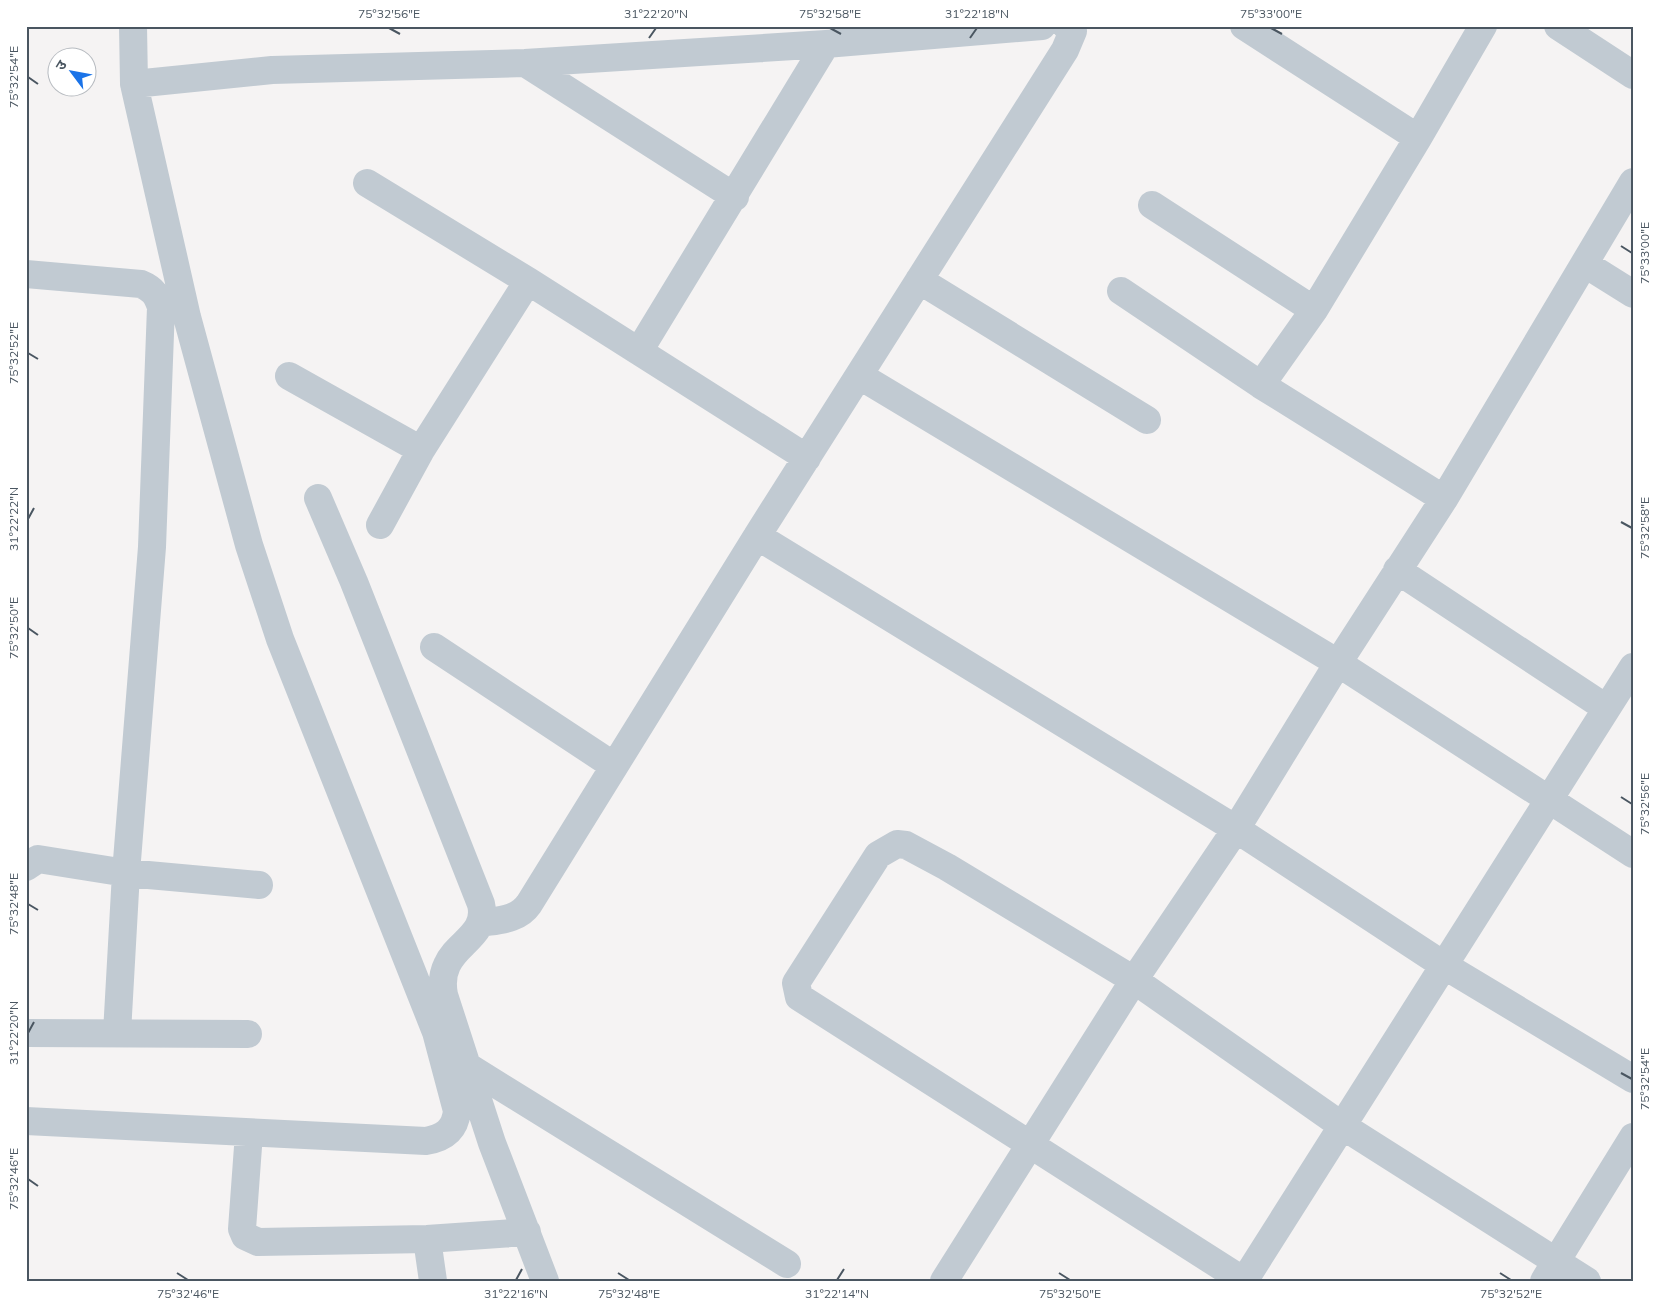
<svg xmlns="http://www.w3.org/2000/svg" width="1659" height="1307" font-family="Mulish,'Noto Sans Devanagari',sans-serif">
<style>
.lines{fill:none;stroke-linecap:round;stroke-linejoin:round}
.street{stroke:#c1cad2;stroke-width:28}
.ticks{fill:none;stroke:#4a5661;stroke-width:2}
.neatline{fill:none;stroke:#4a5661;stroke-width:2}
.ticks-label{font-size:12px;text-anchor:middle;fill:#4a5661}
</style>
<rect width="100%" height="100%" fill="#f5f3f3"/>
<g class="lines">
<path class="street" d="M1244,26L1418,138
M1558,26L1633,75
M525,63L735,197
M134,84L272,70L525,63L826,44L1042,26
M367,183L528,281L807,458
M1152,205L1314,310
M1585,264L1633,294
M26,274L141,284C153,289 157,295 161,307L152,547L126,873L117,1033
M919,280L1147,420
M1121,291L1261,385
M639,351L826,44
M289,376L421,450
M860,376L1338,663L1633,854
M318,498L354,582L481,904C488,934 457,942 447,965C442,975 442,984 444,995L492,1143L545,1281
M1444,499L1261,385L1314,310L1418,138L1483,26
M380,525L421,450L528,281
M757,536L1236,829L1445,966L1633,1079
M1397,570L1606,708
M434,647L614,766
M26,867L38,859L126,873L259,885
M481,923C499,920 518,920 529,904L757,536L1065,50L1073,31L1066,26
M26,1033L248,1034
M467,1066L787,1264
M26,1121L426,1141C444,1138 455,1130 457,1111L436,1032L280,639L249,545L187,317L134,84L133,26
M249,1133L242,1229L245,1236L258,1242L427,1239L527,1232
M427,1239L433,1281
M944,1281L1134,980L1236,829L1338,663L1444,499L1633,182
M1244,1281L799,997L796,983L878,855L897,844L906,845L947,867L1134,980L1341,1125L1587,1281
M1244,1281L1633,667
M1544,1281L1633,1137"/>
</g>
<path class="ticks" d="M389,28L400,34M830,28L841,34M1271,28L1282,34M649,38L656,28M970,38L977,28M28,77L38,84M1621,246L1632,253M28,353L38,359M28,519L34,508M1621,522L1632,528M28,628L38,635M1621,797L1632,804M28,904L38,910M28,1033L34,1022M1621,1073L1632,1079M28,1179L38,1186M177,1273L188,1280M618,1273L629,1280M1059,1273L1070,1280M1500,1273L1511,1280M516,1280L522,1269M837,1280L844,1269"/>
<rect width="1659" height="1307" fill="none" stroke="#ffffff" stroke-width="55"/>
<g transform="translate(72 72) rotate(302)"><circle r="24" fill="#ffffff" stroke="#b7bbc0"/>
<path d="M0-4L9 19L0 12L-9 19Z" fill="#1a73e8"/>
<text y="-8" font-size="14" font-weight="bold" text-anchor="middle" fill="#4a5661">उ</text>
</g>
<rect x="28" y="28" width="1604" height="1252" class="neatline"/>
<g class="ticks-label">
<text x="389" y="18">75°32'56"E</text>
<text x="656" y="18">31°22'20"N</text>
<text x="830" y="18">75°32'58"E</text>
<text x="977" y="18">31°22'18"N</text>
<text x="1271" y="18">75°33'00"E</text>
<text transform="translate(14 77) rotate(-90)" y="4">75°32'54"E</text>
<text transform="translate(1645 253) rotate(-90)" y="4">75°33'00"E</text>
<text transform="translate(14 353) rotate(-90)" y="4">75°32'52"E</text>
<text transform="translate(14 519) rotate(-90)" y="4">31°22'22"N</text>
<text transform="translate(1645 528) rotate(-90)" y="4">75°32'58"E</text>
<text transform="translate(14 628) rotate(-90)" y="4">75°32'50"E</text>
<text transform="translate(1645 804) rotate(-90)" y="4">75°32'56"E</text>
<text transform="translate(14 904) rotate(-90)" y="4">75°32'48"E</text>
<text transform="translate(14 1033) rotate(-90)" y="4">31°22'20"N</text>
<text transform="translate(1645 1079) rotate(-90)" y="4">75°32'54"E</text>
<text transform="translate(14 1179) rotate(-90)" y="4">75°32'46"E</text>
<text x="188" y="1298">75°32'46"E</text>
<text x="516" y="1298">31°22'16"N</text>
<text x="629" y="1298">75°32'48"E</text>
<text x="837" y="1298">31°22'14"N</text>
<text x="1070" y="1298">75°32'50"E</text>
<text x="1511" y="1298">75°32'52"E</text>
</g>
</svg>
